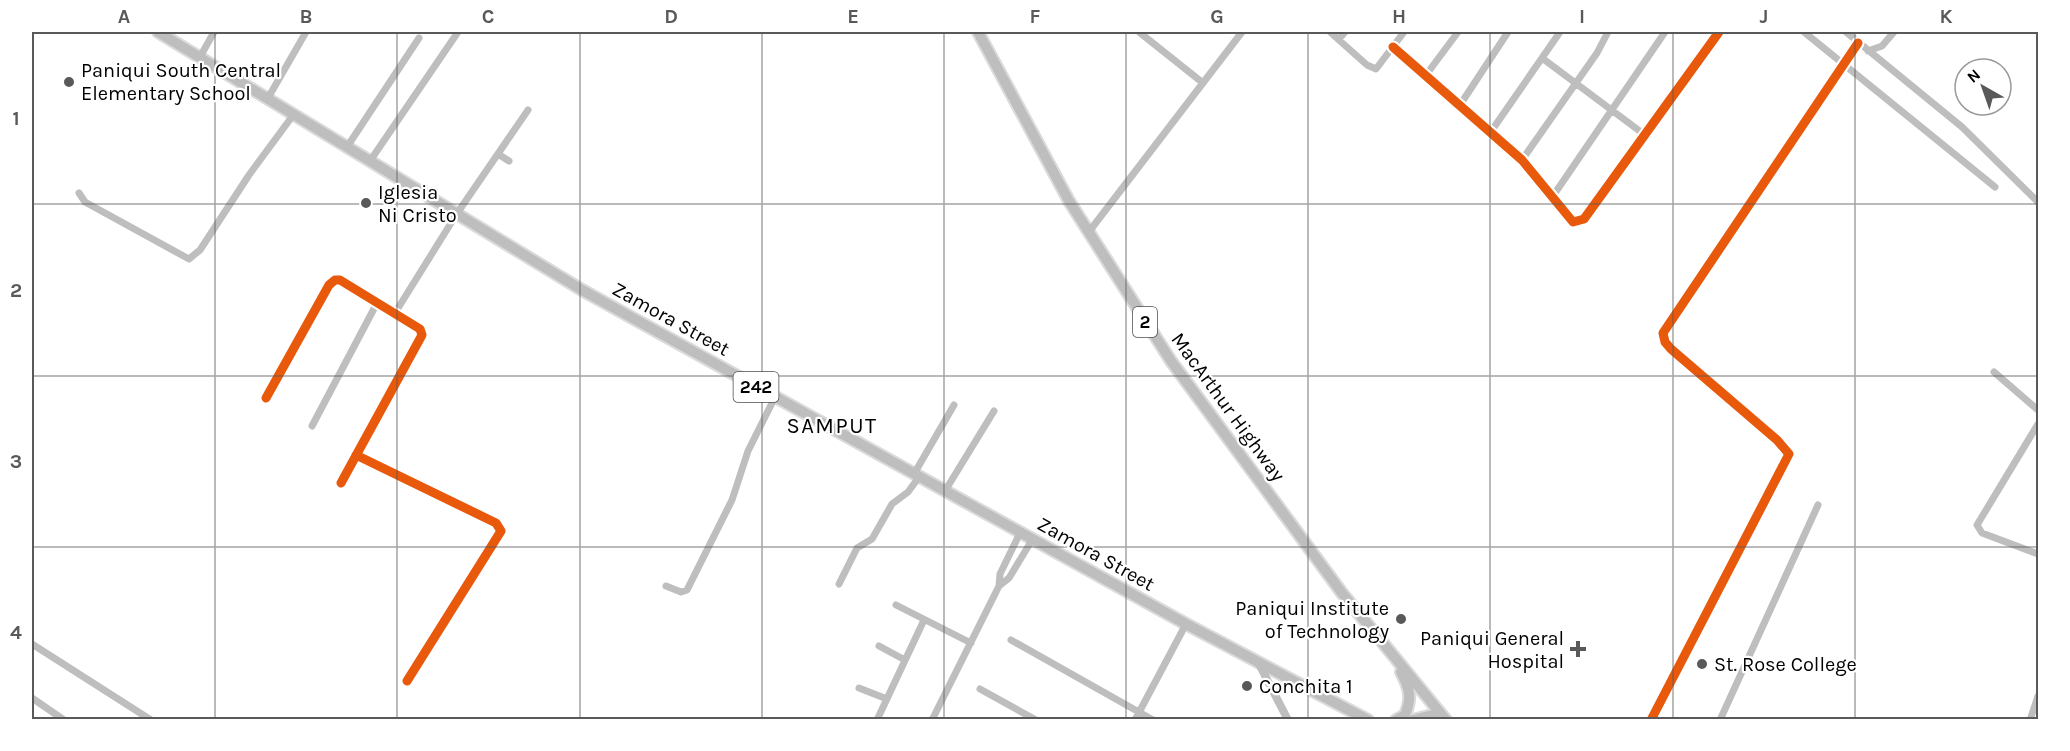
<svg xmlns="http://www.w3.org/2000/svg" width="2070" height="751" font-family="Karla,sans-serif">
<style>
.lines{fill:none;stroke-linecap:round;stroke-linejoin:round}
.primary-casing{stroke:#dbdbdb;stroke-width:14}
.trunk-casing{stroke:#dbdbdb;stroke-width:14}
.minor{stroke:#bebebe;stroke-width:7}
.tertiary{stroke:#bebebe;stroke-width:8}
.primary{stroke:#bebebe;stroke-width:10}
.trunk{stroke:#bebebe;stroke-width:10}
.cycleway-casing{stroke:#fff;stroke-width:13}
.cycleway{stroke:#e8590c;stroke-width:9}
.grid{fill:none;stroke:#595959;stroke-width:1.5;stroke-opacity:0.55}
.poi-dot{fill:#595959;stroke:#fff;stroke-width:2}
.labels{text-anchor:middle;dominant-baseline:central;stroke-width:4.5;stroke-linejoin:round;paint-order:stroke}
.shield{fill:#fff;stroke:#4c4c4c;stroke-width:1.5}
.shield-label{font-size:18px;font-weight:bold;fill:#000}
.poi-label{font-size:20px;fill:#000;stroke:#fff;text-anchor:start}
.street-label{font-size:20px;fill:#000;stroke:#fff}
.quarter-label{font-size:22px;letter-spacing:1.5px;fill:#000;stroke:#fff}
.neatline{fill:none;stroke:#595959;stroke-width:2}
.grid-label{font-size:20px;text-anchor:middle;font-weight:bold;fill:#595959}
</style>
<rect width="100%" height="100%" fill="#fff"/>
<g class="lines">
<defs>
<path id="primary" d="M158,32L582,290L1186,624L1368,720
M1413,720L1440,713"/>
<path id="trunk" d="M978,32L1069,201L1171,361L1342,593L1446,720
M1396,720L1405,715C1412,698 1410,689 1401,672"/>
</defs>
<use href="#primary" class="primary-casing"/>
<use href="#trunk" class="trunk-casing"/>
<path class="minor" d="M1139,32L1203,83
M1330,32L1367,65L1376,69L1404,32
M1804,32L1995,187
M1846,32L1962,127L2038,202
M1339,39L1345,32
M1393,47L1522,160L1573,222L1584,219L1719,32
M1868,51L1882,46L1894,32
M200,57L214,32
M1542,58L1645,135
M1426,75L1458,32
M268,98L306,32
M1460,105L1508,32
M1490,133L1560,32
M347,147L419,38
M498,154L509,161
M1522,160L1597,53L1608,32
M370,161L458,32
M79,193L85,202L189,259L200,250L249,175L294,114
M1553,196L1665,32
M1088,233L1242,32
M395,313L456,215L528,110
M1994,372L2038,410
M266,398L329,285L335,280H340L420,329L422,335L341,483
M2038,424L1977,525L1982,533L2038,554
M312,426L377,303
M356,455L496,523L501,531L407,681
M914,474L954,405
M945,491L994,411
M839,584L857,548L872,539L892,504L908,492L919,477
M666,586L681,592L687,590L732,500L748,451L775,397
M999,586L1009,578L1032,540
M896,605L971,643
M1011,640L1153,720
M32,644L151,720
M879,646L905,660
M859,688L887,699
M980,689L1036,720
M32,698L64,720
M877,720L924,620
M932,720L999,586L1000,574L1020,533
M1135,720L1186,624
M1651,720L1789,454L1777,440L1671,349L1665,342L1663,333L1858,43
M1720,720L1818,505
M2030,720L2038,696"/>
<path class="tertiary" d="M1258,662L1288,720"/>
<use href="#primary" class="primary"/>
<use href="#trunk" class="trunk"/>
<defs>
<path id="cycleway" d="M1393,47L1522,160L1573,222L1584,219L1719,32
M266,398L329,285L335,280H340L420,329L422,335L341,483
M356,455L496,523L501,531L407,681
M1651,720L1789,454L1777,440L1671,349L1665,342L1663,333L1858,43"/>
</defs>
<use href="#cycleway" class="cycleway-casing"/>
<use href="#cycleway" class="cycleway"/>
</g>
<path class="grid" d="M215,32V720M397,32V720M580,32V720M762,32V720M944,32V720M1126,32V720M1308,32V720M1490,32V720M1673,32V720M1855,32V720M32,204H2038M32,376H2038M32,547H2038"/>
<g class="poi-dot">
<circle cx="69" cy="82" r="6"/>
<circle cx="366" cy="203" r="6"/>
<circle cx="1401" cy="619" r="6"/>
<path d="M1575 640h6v6h6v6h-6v6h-6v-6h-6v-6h6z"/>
<circle cx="1702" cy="664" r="6"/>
<circle cx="1247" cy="686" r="6"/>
</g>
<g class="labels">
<g class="shield">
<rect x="1133" y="307" width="24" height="30" rx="4.5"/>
<rect x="733.5" y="372" width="45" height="30" rx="4.5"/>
</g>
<g class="shield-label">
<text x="1145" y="322">2</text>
<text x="756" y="387">242</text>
</g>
<g class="poi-label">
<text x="81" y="70">Paniqui South Central<tspan x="81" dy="23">Elementary School</tspan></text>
<text x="378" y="192">Iglesia<tspan x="378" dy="23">Ni Cristo</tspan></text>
<text x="1389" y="608" text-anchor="end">Paniqui Institute<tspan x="1389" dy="23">of Technology</tspan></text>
<text x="1564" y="638" text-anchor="end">Paniqui General<tspan x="1564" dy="23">Hospital</tspan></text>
<text x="1714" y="664">St. Rose College</text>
<text x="1259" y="686">Conchita 1</text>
</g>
<g class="street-label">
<text transform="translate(671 319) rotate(29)">Zamora Street</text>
<text transform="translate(1228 407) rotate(54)">MacArthur Highway</text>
<text transform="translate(1096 554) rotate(29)">Zamora Street</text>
</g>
<g class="quarter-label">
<text x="832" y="426">SAMPUT</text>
</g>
</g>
<rect width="2070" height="751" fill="none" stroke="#ffffff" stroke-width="66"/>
<g transform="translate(1983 87) rotate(320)"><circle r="28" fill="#ffffff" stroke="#999999" stroke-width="1.5"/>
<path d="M0-4.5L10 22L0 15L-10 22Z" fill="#595959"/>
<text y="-9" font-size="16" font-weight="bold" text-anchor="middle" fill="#000000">N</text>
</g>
<rect x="33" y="33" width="2004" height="685" class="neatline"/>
<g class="grid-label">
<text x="124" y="23">A</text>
<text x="306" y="23">B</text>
<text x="488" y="23">C</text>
<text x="671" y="23">D</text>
<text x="853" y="23">E</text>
<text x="1035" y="23">F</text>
<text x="1217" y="23">G</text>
<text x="1399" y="23">H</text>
<text x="1582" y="23">I</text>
<text x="1764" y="23">J</text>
<text x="1946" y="23">K</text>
<text x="16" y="125">1</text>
<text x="16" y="297">2</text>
<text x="16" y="468">3</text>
<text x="16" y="639">4</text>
</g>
</svg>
